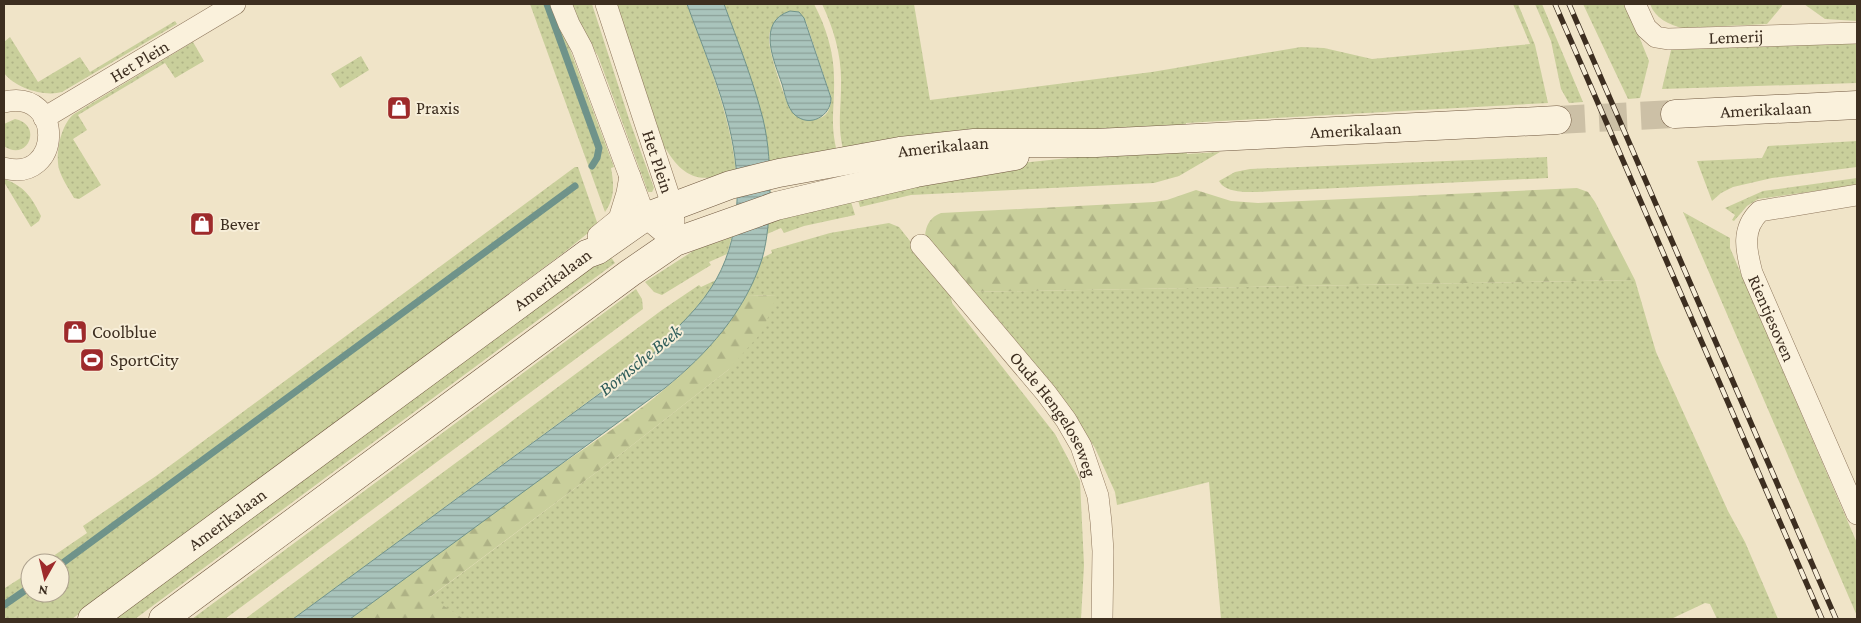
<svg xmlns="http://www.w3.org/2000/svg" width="1861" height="623" font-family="'Crimson Pro',serif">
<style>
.grass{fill:url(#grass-dots);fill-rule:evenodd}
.forest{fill:url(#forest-firs)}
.water{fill:url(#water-rules);stroke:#6f938a}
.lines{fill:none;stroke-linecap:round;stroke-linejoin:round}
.stream{stroke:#6f938a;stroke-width:7}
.secondary-tunnel{stroke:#ccc0a6;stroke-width:28;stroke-dasharray:28 14;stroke-linecap:butt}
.minor-casing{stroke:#8d765c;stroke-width:22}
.secondary-casing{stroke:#6f573f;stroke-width:29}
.minor{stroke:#faf1dc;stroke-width:21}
.secondary{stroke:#faf1dc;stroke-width:28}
.rail-casing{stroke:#3d2e20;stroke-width:5.5}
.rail{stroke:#f7eed8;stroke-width:4;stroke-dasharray:11;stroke-linecap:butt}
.labels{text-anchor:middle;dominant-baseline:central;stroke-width:4;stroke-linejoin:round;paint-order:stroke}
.street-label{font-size:18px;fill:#3d2e20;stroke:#f7eed8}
.poi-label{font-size:18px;fill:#3d2e20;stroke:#f7eed8;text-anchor:start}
.water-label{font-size:19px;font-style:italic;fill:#2f5d5a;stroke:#f7eed8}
</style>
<defs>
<pattern id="grass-dots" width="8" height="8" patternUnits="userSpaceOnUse" patternTransform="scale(1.25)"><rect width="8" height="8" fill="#c9cf9b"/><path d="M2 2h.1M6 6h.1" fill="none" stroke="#aeb285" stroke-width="1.8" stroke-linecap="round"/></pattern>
<pattern id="forest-firs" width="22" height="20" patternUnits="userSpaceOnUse" patternTransform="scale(1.25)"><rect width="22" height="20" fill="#c9cf9b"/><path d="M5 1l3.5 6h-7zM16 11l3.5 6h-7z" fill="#aeb285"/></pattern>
<pattern id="water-rules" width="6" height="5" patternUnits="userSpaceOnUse" patternTransform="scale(1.25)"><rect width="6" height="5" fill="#a9c4bc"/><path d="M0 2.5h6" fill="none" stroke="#8ba098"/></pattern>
</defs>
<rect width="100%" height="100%" fill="#f0e4c8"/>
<path class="grass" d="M530,4H553L614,167L611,168C614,184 615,198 605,212Z
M567,4H592L629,119L654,188L652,192H648L598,56L571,13Z
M617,4H687C707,59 730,113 736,171C703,183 685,181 666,149L664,150Z
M724,4H814C826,27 834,52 834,78C835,107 829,125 838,155L769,163C765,108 742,55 724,4ZM791,11L806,22L830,94C836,121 806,128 790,109C784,95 768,52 769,37C770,26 780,14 791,11Z
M822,4H914L930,100L1152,72L1301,47L1324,48L1372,59L1530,44L1513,4H1518L1535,45L1548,103L1186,123V125L844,153C837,126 841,113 841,85C842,57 834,29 822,4Z
M1535,4H1542L1583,102L1569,103L1561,89L1551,41Z
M1583,4H1626L1649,61L1640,98L1628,99Z
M1650,4H1782V6L1767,24L1683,28C1669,25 1655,18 1650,4Z
M1804,4H1857V21L1825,19Z
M175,21L177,24L62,92C44,97 15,88 4,73V42L10,37L38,82L80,57L90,72Z
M193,42L204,61L175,78L165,63L78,115L87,130L73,139L101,185L79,199L74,198C69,189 62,179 59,169C55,153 61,124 74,114Z
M1857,42V83L1662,89L1671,50L1758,45Z
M361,56L369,70L340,88L331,74Z
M15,119C44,125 27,163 4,146V124Z
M1857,141V167L1772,178L1733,187L1721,193L1712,201L1697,161L1762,158L1768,146Z
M1187,151V154L1220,152L1179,176L1154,183L911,195L860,207L856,193L1021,163L1097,155Z
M1547,157L1548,178L1257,192C1246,192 1225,193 1219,181L1235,172L1250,169Z
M575,167H578L598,225L562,254L72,619H4V586L5,588L30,572V593H60V563H43L87,533L83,526L156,476Z
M1857,178V185L1758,199L1747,206L1734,221L1732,220L1735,215L1725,208L1763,191Z
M4,179C24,186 31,196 41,216L39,221L31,227L4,182Z
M849,195L855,215L804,226L784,233L781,228L767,234L768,221Z
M1683,212L1730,238V248L1857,543V616Z
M889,223L899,227L950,292L952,303L1055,434L1080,481L1084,565L1081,619H464L429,598L626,450L728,370L776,295L746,296L762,258L772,253L771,250L830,233Z
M732,236L727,254L709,262L711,265L662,295L654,292L645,282L707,242L714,239L716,243Z
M608,253L615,263L135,619H113Z
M716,280C700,307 677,329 655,352L293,619H245L662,310L699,285L701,287Z
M1635,280L1656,352L1728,511L1745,542L1778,619H1717L1710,604L1705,603L1671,619H1221L1209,482L1117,505L1115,492L1095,448L1065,402L998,319L969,292Z
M636,289L642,299L643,309L225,619H192Z"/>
<path class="forest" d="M1577,188L1588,192L1595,202L1635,280L969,292L925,236C926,225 930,217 941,213L1154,202L1167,200L1196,190L1231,201L1258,203Z
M777,295L762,332L728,370L626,450L430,597L464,619H350C412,573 473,527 536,482C611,429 699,378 746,296Z"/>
<path class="water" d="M687,4H724C738,42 753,80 763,119C769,144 770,169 770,195C769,216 768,238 762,259C745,312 707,354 665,388L350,619H293L644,361C657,351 668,339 679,326C691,314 702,302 711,288C742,241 742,180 729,126C720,87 701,43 687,4Z
M790,11L799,12L804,18L831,98C831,116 810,128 795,115C787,108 785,94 782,84C774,61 756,22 790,11Z"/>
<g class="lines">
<path class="stream" d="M547,4L599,148L597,158L592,166
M60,565L575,186
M4,605L30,587"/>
<path class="secondary-tunnel" d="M1557,120L1675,114"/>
<defs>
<g id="minor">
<path d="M561,4L569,24L582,48L645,217L675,242"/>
<path id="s1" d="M606,4L672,205L674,222"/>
<path id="s2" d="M1635,4L1646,28L1656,37L1668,39L1857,33"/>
<path d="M4,102C65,88 62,184 4,168"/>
<path id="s3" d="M44,118L235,4"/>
<path id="s4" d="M1857,195L1760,211C1741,229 1746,250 1752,273L1857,514"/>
<path d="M598,236L619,219L627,193L630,176"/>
<path id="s5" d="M921,245L1046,393L1066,420L1081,446L1098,496L1101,522L1103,551L1102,619"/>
</g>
<g id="secondary">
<path id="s6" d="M1675,114L1857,105"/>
<path id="s7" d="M92,619L587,254L598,250L645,217L730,185L779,173L900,151L974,143H1096L1557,120"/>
<path d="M163,619L630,273L675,242L776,206L916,173L1015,156"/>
</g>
</defs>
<use href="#minor" class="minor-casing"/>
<use href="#secondary" class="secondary-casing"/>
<use href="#minor" class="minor"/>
<use href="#secondary" class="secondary"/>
<defs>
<path id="rail" d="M1555,4L1822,619
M1569,4L1836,619"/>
</defs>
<use href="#rail" class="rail-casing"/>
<use href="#rail" class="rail"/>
</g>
<defs>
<symbol id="shop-square" viewBox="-11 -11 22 22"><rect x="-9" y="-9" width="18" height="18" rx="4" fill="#9e2a2b" stroke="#f7eed8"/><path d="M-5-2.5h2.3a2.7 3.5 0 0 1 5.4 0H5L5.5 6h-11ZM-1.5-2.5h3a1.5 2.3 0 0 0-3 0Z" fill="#fff"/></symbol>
<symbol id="stadium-square" viewBox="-11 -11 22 22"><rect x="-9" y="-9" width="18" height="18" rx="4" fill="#9e2a2b" stroke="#f7eed8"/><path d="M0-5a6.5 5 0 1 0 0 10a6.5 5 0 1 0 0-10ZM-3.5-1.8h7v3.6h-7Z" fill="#fff"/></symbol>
</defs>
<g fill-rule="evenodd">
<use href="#shop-square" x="385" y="94" width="28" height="28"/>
<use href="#shop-square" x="188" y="210" width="28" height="28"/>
<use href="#shop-square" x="61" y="318" width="28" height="28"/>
<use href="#stadium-square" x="78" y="346" width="28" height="28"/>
</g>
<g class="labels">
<g class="street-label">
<text stroke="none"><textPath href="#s2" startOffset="120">Lemerij</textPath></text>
<text stroke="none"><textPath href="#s3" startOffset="111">Het Plein</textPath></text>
<text stroke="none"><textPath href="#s6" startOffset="91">Amerikalaan</textPath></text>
<text stroke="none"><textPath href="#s7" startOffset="1405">Amerikalaan</textPath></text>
<text stroke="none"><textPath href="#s7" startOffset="992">Amerikalaan</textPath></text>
<text stroke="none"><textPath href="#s1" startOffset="166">Het Plein</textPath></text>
<text stroke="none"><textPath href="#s7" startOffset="572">Amerikalaan</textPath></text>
<text stroke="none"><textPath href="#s4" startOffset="214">Rientjesoven</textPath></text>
<text stroke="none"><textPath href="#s5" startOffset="216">Oude Hengeloseweg</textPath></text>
<text stroke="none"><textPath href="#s7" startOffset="168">Amerikalaan</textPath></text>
</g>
<g class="poi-label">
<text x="416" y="108">Praxis</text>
<text x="220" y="224">Bever</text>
<text x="92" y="332">Coolblue</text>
<text x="110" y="360">SportCity</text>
</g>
<g class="water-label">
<text transform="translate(640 360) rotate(-39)">Bornsche Beek</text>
</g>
</g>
<rect width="1861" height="623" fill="none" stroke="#3d2e20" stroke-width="10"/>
<g transform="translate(45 578) rotate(188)"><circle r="24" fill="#f7eed8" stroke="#ada18e"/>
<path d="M0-4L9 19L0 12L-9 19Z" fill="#9e2a2b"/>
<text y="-8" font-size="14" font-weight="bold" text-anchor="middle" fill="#3d2e20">N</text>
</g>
</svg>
